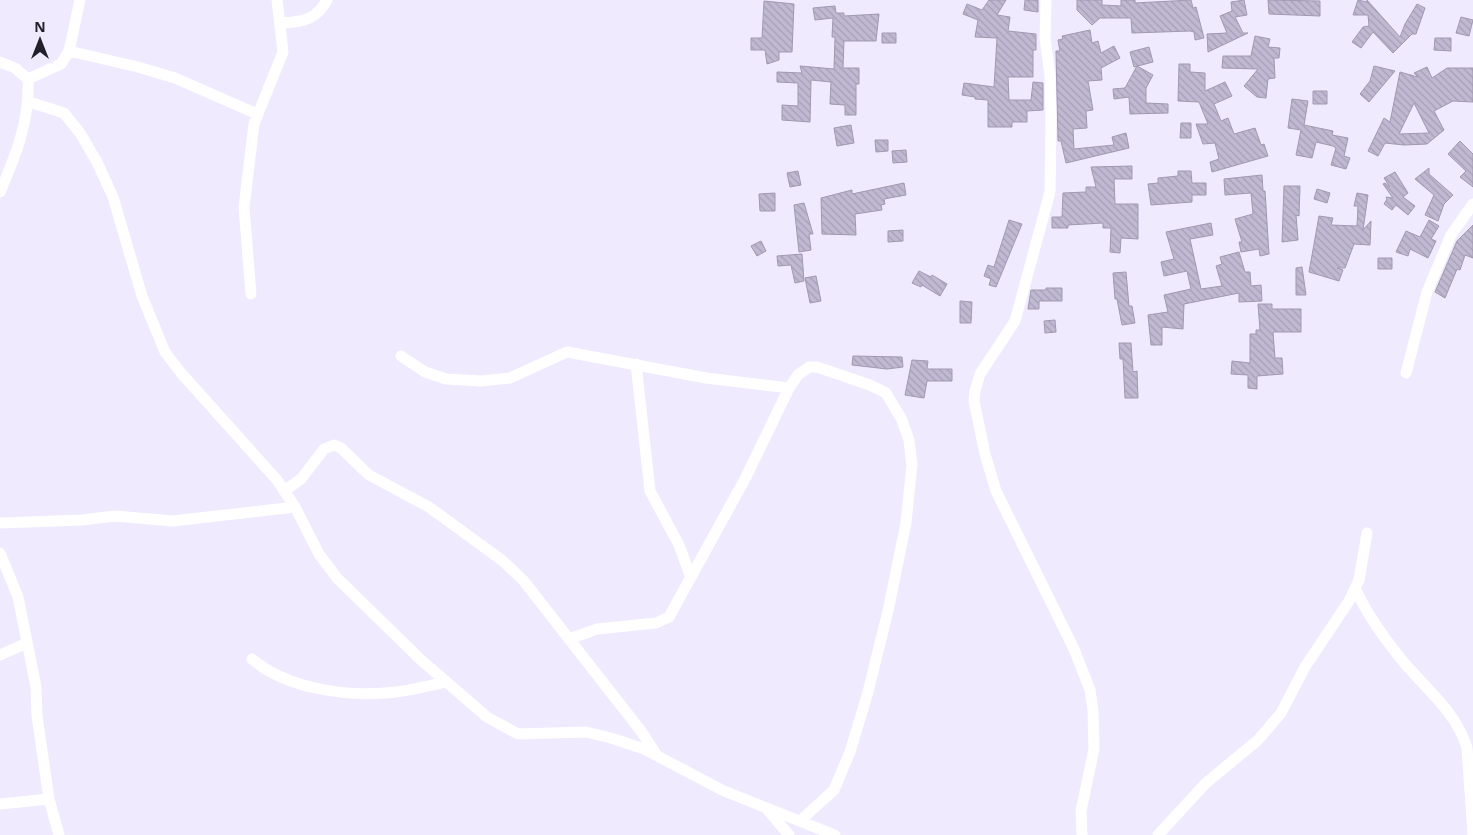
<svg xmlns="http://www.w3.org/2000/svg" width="1473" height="835" font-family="'Open Sans',sans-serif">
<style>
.building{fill:url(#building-back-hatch);stroke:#a099b1;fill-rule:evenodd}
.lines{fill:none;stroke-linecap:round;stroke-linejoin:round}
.minor{stroke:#fff;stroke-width:11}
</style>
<defs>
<pattern id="building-back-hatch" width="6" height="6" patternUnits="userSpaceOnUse" patternTransform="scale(1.25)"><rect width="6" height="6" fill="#c0b9d2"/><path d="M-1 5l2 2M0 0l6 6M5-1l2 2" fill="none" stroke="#a59fb4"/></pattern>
</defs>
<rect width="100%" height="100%" fill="#efeafe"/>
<path class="building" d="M989,0H1006L997,15L1010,17L1008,31L1036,34V50H1033V77H1008L1009,100H1031L1033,82L1043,83V110L1027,111V122H1012V127H988V100L975,99V97L962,95L964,83L994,87L997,38L975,37L978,20L963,14L967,4L982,10Z
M1025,0H1038V12L1024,10Z
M1077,0H1102V5L1121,6V0H1135V3L1191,0L1193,8L1196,7L1204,38L1195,40L1194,32L1190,31L1132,33L1131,18H1100L1092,25L1077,10Z
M1244,0L1247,15L1235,17L1243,33H1248L1208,52L1207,34L1227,33L1220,16L1232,11L1231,2Z
M1268,0L1320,1V16L1269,14Z
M1358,0L1367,2V0L1400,37L1405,24L1417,4L1425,8L1416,34H1412L1393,53L1373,32L1361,48L1352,42L1363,27L1369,26L1368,15H1353Z
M764,1L794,4L792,52H779V60L767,64L765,50H751V38H762Z
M835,6L836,13H844V16L879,14L876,41H844L843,68H859V84H856V115H845V105L830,104L831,82L811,80L810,122L782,120V105L798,106V83L777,82V72L802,73L800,66L834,69L835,37H832L833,18L815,20L813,8Z
M1461,17L1473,20L1469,36L1456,33Z
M1090,30L1092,43L1098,41L1101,53L1114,46L1120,58L1101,68L1102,80L1088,81L1093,110L1086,111L1087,128L1073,129L1074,149L1114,145L1112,137L1126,133L1129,148L1066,163L1061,141H1058L1056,51H1060L1058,40L1063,39L1062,36Z
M882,33H896V43H882Z
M1255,36L1270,39L1268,47L1280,48L1279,58H1274L1275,78L1268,79L1266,98L1257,97L1244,86L1258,69L1222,68L1223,56H1251Z
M1435,38H1451V51L1434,50Z
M1149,47L1153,62L1134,67L1130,52Z
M1179,64H1190V72L1205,73V91L1225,82L1232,96L1214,104L1221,121L1228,118L1234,134L1255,128L1261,145L1264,144L1268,156L1212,172L1210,162L1219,159L1215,143L1203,144L1196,124H1208L1199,102L1178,101Z
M1137,66L1153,75L1146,88V103L1168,104V113L1130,114L1129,97L1114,99L1113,89L1125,88Z
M1374,66L1395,71L1369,102L1360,94L1370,81Z
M1427,67L1432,78L1447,68H1473V102L1453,101L1434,111L1444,130L1427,144L1404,145L1385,143L1378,156L1368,151L1384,118L1390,122L1400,72L1418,77L1414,73ZM1414,103L1429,133L1399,134Z
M1313,91H1327V104H1313Z
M1292,99L1308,101L1304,125L1333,131L1332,135L1348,138L1344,156L1350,158L1346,169L1331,165L1336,148L1333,146L1316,142L1312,158L1296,155L1301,130L1288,128Z
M1181,123H1191V138H1180Z
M851,125L854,143L837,146L834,128Z
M875,140H888V151L876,152Z
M1460,141L1473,154V187L1460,177L1466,171L1448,154Z
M906,150L907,162L893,163L892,151Z
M1132,166V179H1114L1115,204H1138V239L1121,238L1120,253L1110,252L1111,228H1103V223L1068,225V228H1052V217H1062L1063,193L1086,192V187H1096L1091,167Z
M1429,168V174L1453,195L1444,204L1438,221L1425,215L1434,195L1415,179Z
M798,171L801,185L790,187L787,173Z
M1178,171H1191L1192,183H1206V195H1192V202L1151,205L1148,184L1158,183V178L1178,176Z
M1395,172L1408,193L1403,197L1415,206L1408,215L1396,205L1392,210L1384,204L1387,199L1386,197L1393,198L1383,184L1385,183L1390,187L1384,178Z
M1262,175L1263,191H1265L1269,254L1260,256L1259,249L1241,252L1239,242H1242L1235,219L1253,214L1251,193L1225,195L1224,179Z
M904,183L906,195L884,199L885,204L881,205L882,210L855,214L856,235L822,234L821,198L852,190V194Z
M1284,186H1300L1299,216L1296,215L1298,240L1282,242Z
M1317,189L1330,193L1327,203L1314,199Z
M775,193V211H760L759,194Z
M1357,193L1368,195L1363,230L1371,221L1370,245L1354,244L1345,268H1337L1343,270L1339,281L1309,272L1319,216L1333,218L1331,225L1357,226L1358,206H1354Z
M804,203L813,234H809L811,250L799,252L794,205Z
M1009,220L1022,224L996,287L989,285L991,279L984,276L988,265L994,267Z
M1429,220L1439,226L1431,239L1436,241L1428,258L1410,249L1408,256L1396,252L1406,231L1420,237Z
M1211,223L1213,235L1190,239L1201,289L1222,286L1216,266L1222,264L1220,257L1239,252L1245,272H1250L1251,286L1261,285L1262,301L1239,302V293L1184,304L1183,329L1162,327V345H1151L1148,315L1168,312L1164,295L1191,289L1187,271L1164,276L1161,262L1174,259L1166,232Z
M1473,225V258L1465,255L1460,270L1457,269L1445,298L1435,292L1457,241Z
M903,230V241L888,242V231Z
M761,241L766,251L757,256L751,246Z
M802,254L804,281L795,283L791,265L778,266L777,256Z
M1378,258H1392V269H1378Z
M1302,267L1306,295H1296V268Z
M919,271L931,277L932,275L947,284L940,296L922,285L921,287L912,283Z
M1126,272L1129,306H1132L1135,323L1122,325L1117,299H1115L1113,273Z
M816,276L821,301L810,303L805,278Z
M1046,288H1062V301H1039V309H1028L1031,290H1046Z
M960,301L972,302L971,323H960Z
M1258,304H1272V309H1301V332H1273L1275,358H1282L1283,374L1257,376V389L1248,388V375L1231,374L1232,361L1250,363V334H1256V330H1260Z
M1055,320L1056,332L1045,333L1044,321Z
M1119,343H1131L1133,372L1137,371L1138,398H1125L1123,359H1120Z
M853,356L902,357L903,367L887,369L852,365Z
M912,360L928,361L927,369H952V381H927L924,398L905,395Z"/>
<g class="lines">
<path class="minor" d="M1046,0L1045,38L1050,76L1051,119L1050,192L1015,321L980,374L975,391L974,401L985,454L996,491L1074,649L1090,690L1093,710L1094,749L1081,811L1082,835
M281,23C303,22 316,20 327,0
M69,51L138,67L175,78L257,114
M0,62L15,68L28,79C30,120 16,155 0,192
M28,79L61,64L69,51L80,0
M29,102L64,113L80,133L97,162L113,197L142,296L165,352L181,373L277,480L295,507L319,554L337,578L421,660L487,717L518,734L586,732L611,738L644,749L724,791L835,835
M251,294L244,207L254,124L283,52L277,0
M401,356L425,372L446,379L481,381L510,378L567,352L706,378L789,388
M636,364L650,491L679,545L690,575
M1406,373L1427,292L1451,235L1473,204
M284,491L301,479L324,449L334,445L341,448L369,475L429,507L503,561L523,580L641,731L656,754
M0,523L82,520L115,516L173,521L295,507
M0,553L18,597L36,687L37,716L49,799L59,835
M1355,588C1368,617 1386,641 1406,665C1429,691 1457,714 1467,748L1473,835
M569,639L597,629L656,623L669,617L746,477L789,388L798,375L809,367H817L870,385L886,393L902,420L909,440L912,465L906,523L888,611L868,692L850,752L834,790L801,820
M0,655L27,643
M252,659C286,688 342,696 385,693C405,692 426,686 446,682
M0,804L49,799
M766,808L789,835
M1158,835L1206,783L1258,740L1281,713L1305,667L1349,601L1359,580L1367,533"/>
</g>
<g transform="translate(40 40)" stroke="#efeafe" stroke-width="4" paint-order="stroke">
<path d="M0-4L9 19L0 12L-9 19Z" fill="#222029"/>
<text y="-8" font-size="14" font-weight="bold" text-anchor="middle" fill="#222029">N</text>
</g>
</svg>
